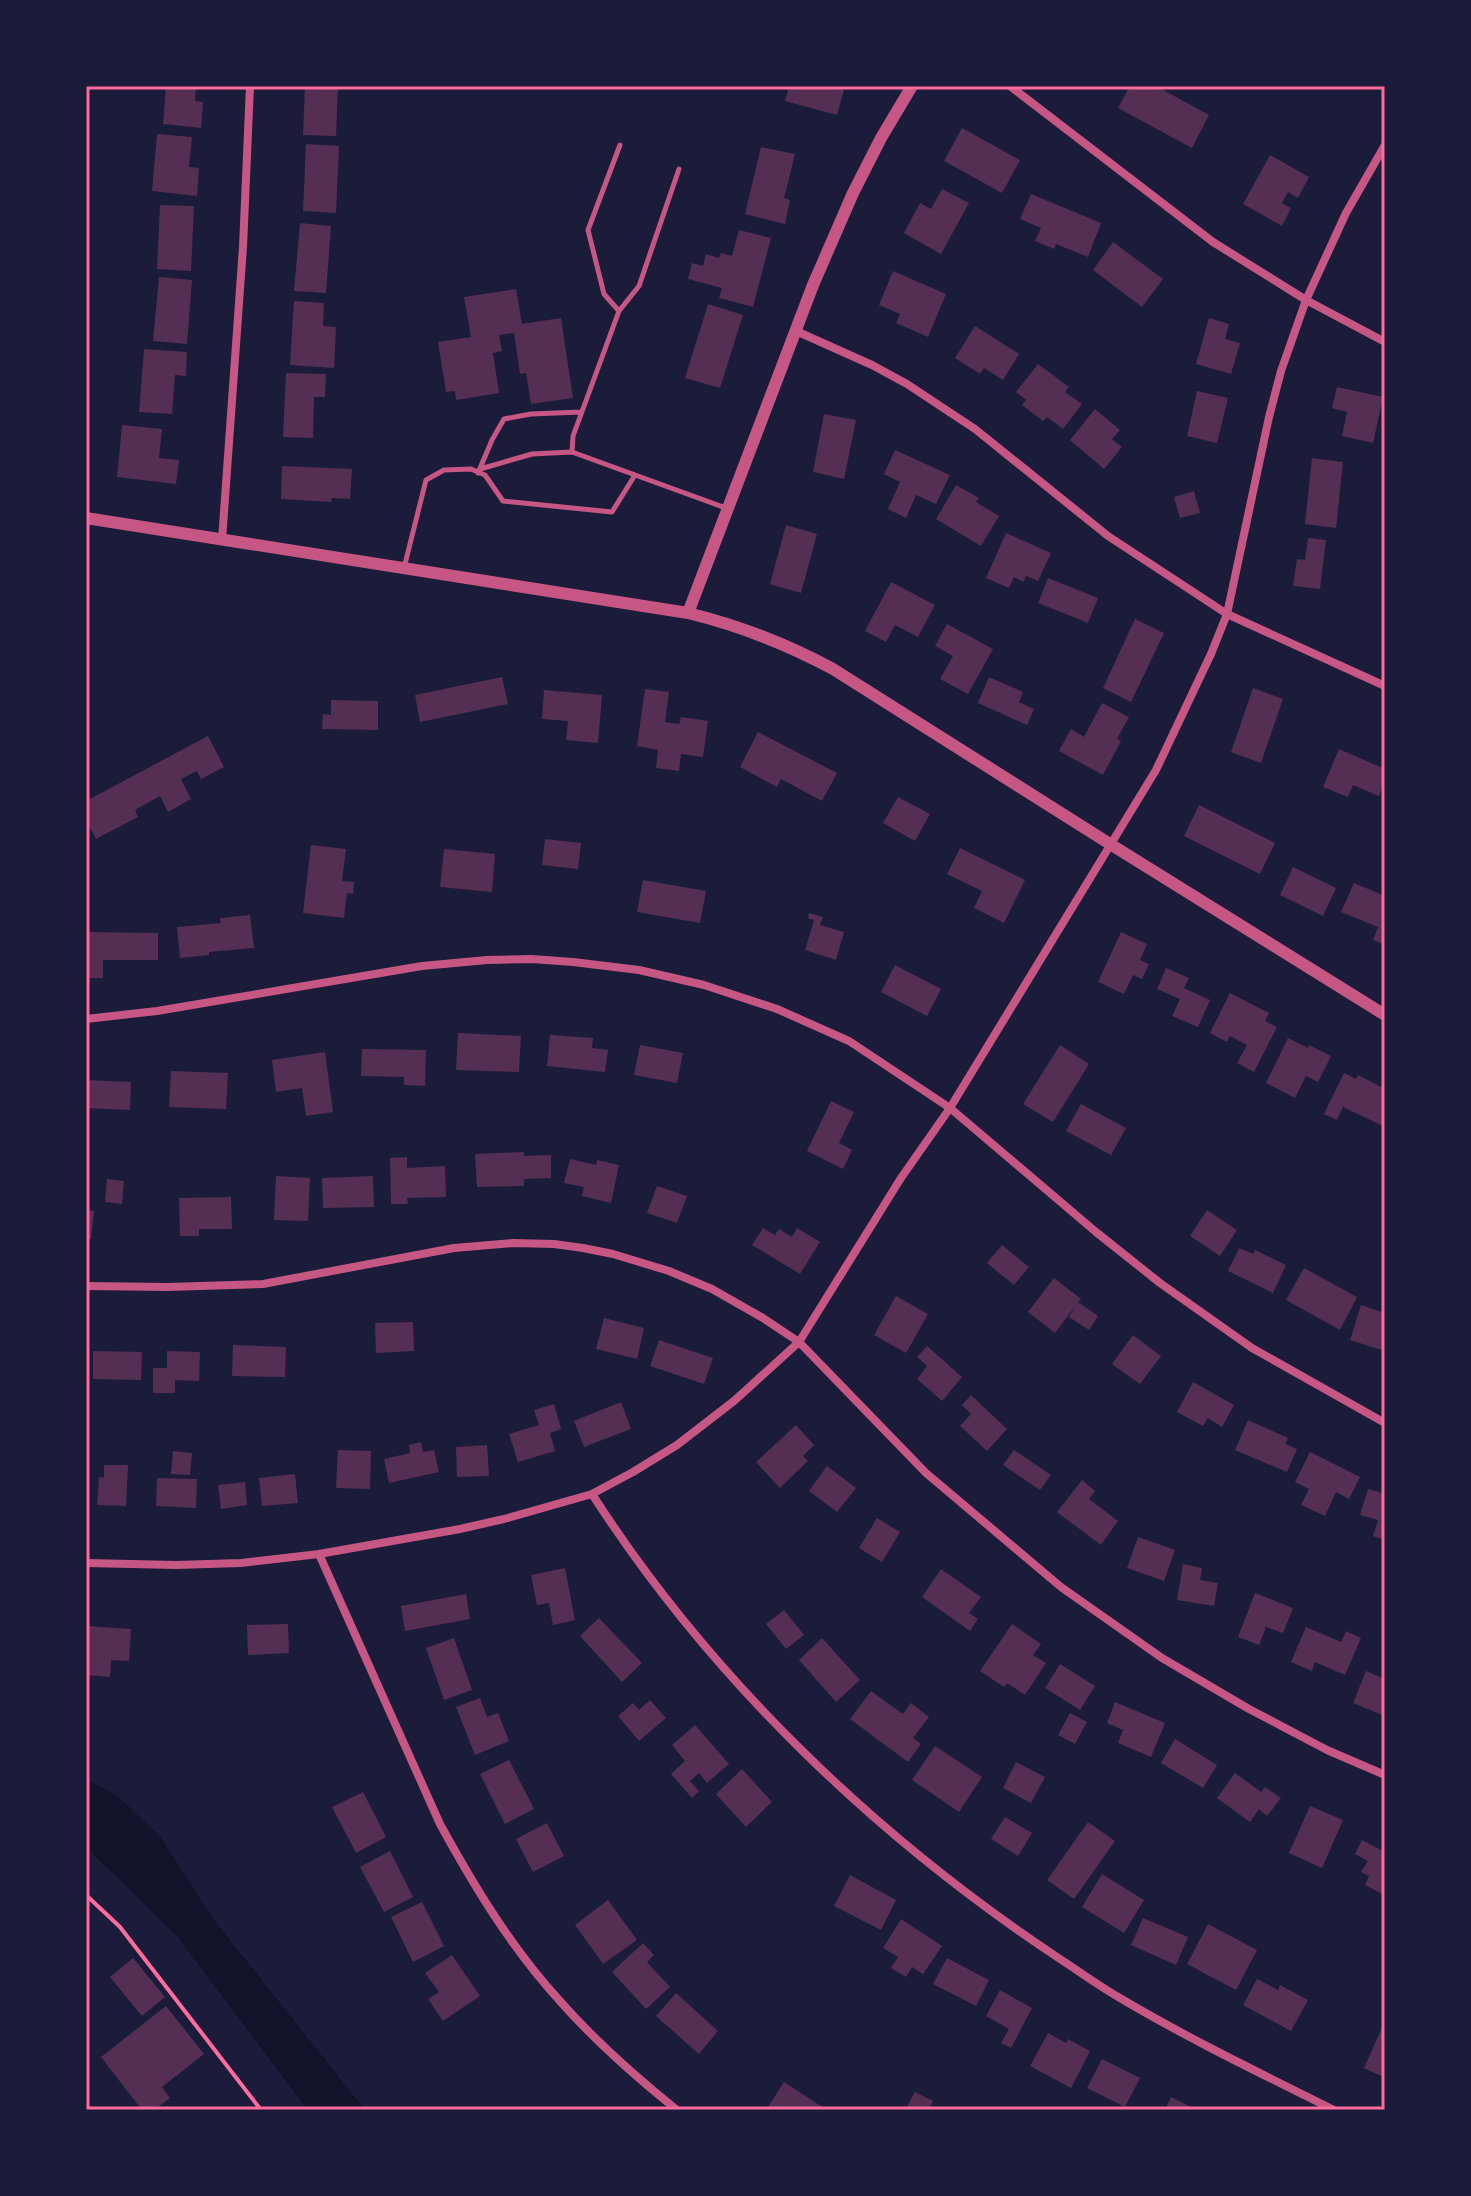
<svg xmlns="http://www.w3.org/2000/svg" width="1471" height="2196" font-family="'Golos Text',sans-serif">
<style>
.water{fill:#12122b}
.building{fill:#542f53}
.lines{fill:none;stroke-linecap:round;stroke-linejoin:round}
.path{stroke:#ff6b9d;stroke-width:4}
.service{stroke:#c65784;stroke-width:5}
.minor{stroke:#c65784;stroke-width:8}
.tertiary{stroke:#c65784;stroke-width:12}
.neatline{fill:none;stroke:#ff6b9d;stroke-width:3}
</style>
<rect width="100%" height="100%" fill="#1b1b3a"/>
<path class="water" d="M86,1779L119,1797L161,1838L214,1920L365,2110H308L175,1934L86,1847Z"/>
<path class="building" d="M166,86H196L195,101L203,102L201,128L163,124Z
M305,86H338L336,136L303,135Z
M789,86H845L837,115L785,101Z
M1130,86H1156L1209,115L1192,148L1118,108Z
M962,128L1020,160L1002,193L944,161Z
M157,134L192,137L189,167L199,168L197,196L152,191Z
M306,144L339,146L336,213L303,211Z
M761,147L795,154L784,198L790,200L785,224L745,214Z
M1270,155L1309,177L1298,198L1288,192L1282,203L1291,208L1282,226L1243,204Z
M942,189L969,203L941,254L904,233L920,203L931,209Z
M1031,194L1101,223L1088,257L1056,244L1054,249L1035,241L1041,228L1020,219Z
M160,205L194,206L191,271L157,269Z
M300,223L331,226L326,293L294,291Z
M739,230L771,238L753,307L719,298L722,288L688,279L692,263L703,266L706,254L719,258L721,253L732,256Z
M1113,242L1163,279L1142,307L1093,270Z
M893,271L946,294L928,337L896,323L900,314L879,305Z
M159,277L192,280L187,344L153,341Z
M516,289L522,324L561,318L573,398L531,404L526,373L520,374L514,333L499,335L502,351L493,353L499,393L456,400L455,391L446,392L438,342L471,337L464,297Z
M294,301L324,303L323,326L336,327L334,368L290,365Z
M708,304L743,315L720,388L685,378Z
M1209,318L1229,324L1225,339L1240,343L1231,374L1196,364Z
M975,326L1019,354L1003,380L984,368L980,374L955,358Z
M144,349L187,352L186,376L175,375L172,414L139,412Z
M1038,364L1069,387L1065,392L1082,404L1063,429L1047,417L1043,421L1022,405L1026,400L1016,392Z
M286,373L326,374L325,397H314L313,438L283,437Z
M1337,387L1383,397L1373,443L1342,436L1347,412L1332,408Z
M1197,391L1228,398L1217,443L1187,436Z
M1095,409L1120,430L1112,439L1122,447L1104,469L1070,440Z
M824,414L856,420L844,479L813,472Z
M122,425L162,429L159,458L179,460L176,484L117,477Z
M895,450L950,475L936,504L916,495L906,518L888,509L900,482L884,474Z
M1312,458L1343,462L1336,528L1305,524Z
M282,466L352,469L350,499L331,498L332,502L281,499Z
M956,485L979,498L976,502L999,516L981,546L936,519Z
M1194,491L1200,513L1180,518L1174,497Z
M786,525L817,534L801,593L770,584Z
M1006,533L1051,553L1038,581L1026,576L1023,582L1014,577L1009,588L986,578Z
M1308,538L1326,540L1320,589L1293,586L1297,559L1305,560Z
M1048,578L1098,598L1088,623L1038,603Z
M891,582L935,605L918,637L895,625L886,642L865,631Z
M1135,619L1164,633L1131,702L1103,688Z
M947,624L993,649L968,694L940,679L953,656L935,646Z
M502,677L508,704L420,722L415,695Z
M989,677L1023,692L1019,702L1034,709L1027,725L978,703Z
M1253,688L1283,699L1261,763L1231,752Z
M645,689L669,692L665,722L679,724L681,717L708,721L703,757L681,754L679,771L656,768L658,750L637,746Z
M544,690L602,695L598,743L566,740L568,721L542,719Z
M331,700L378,701V730L322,729L323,714L331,715Z
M1102,703L1129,717L1117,739L1121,741L1103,775L1059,751L1071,729L1084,737Z
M758,732L837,773L822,801L781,779L777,787L740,767Z
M208,736L224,767L201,779L197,771L181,779L191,799L168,812L160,796L135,810L138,817L96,839L86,820V801Z
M1339,749L1385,769V780L1379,796L1353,785L1348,797L1323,787Z
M898,797L930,814L915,841L883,823Z
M1199,805L1275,843L1260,874L1184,836Z
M545,839L581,843L578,869L542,865Z
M311,845L346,849L342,881L354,882L353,894L347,893L344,918L303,913Z
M960,848L1025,880L1004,923L974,908L982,891L947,874Z
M444,849L495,854L492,892L440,887Z
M1293,867L1336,888L1323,916L1280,895Z
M643,880L706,891L700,923L637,912Z
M1354,883L1385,896V945L1373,940L1378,927L1341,912Z
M809,913L823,917L820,925L844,932L836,960L805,950L814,920L808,918Z
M250,915L254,948L209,952V955L180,958L177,927L221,923L220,918Z
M86,932L158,933V960H103V978H86Z
M1121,932L1147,944L1140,960L1149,964L1142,979L1133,975L1124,994L1098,982Z
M895,965L941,989L927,1016L881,992Z
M1166,968L1189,978L1184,988L1210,1000L1198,1027L1172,1016L1180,999L1157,989Z
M1230,993L1269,1013L1265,1021L1277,1027L1254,1072L1237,1063L1247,1045L1230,1036L1227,1042L1210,1033Z
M458,1033L521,1036L519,1072L456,1070Z
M550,1035L593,1038L592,1048L608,1050L605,1072L547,1066Z
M1288,1038L1308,1048L1309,1045L1331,1056L1318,1082L1306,1076L1295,1098L1266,1083Z
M640,1045L683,1053L677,1083L634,1075Z
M1060,1045L1089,1064L1053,1122L1023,1104Z
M362,1049L426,1050L425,1086L404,1085V1077L361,1076Z
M325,1052L333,1112L306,1116L302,1088L276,1092L272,1060Z
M171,1071L228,1073L226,1109L169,1107Z
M1344,1073L1356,1079L1358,1075L1385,1089V1117L1381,1125L1343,1107L1337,1120L1324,1114Z
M86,1080L131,1082L130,1110L86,1108Z
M831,1101L854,1112L839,1143L852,1150L843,1169L807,1151Z
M1081,1104L1126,1128L1111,1155L1066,1131Z
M524,1152V1156L551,1155V1178L524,1179V1186L477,1187L475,1154Z
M407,1157V1168L445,1166L446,1197L407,1198L408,1204H391L390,1158Z
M570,1159L596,1165L597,1160L619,1165L611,1203L582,1196L584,1187L564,1183Z
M276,1176L310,1178L308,1221L274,1220Z
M373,1176L374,1207L323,1208L322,1178Z
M107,1179L124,1181L122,1204L105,1202Z
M657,1186L687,1196L677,1223L647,1213Z
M231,1197L232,1229H199V1236H180L179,1198Z
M86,1210L94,1211L91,1239H86Z
M1207,1210L1237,1230L1220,1256L1190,1236Z
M763,1228L775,1235L779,1229L792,1237L797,1228L820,1242L800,1274L752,1245Z
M1002,1245L1029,1267L1014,1285L987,1263Z
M1239,1248L1253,1254L1255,1250L1286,1265L1273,1293L1228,1271Z
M1304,1268L1357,1297L1340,1330L1286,1300Z
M1054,1278L1081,1299L1078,1302L1098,1316L1089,1330L1069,1317L1076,1305L1055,1333L1028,1312Z
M896,1296L928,1314L906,1353L874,1335Z
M1361,1305L1385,1313V1351L1350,1340Z
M604,1318L644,1328L637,1359L596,1349Z
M413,1322L414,1351L376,1353L375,1323Z
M1133,1335L1161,1356L1140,1384L1112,1364Z
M659,1340L713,1358L704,1384L650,1366Z
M233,1345L286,1347L285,1377L232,1376Z
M927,1346L962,1377L942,1401L917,1379L927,1366L917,1357Z
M93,1351L142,1352L141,1380L93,1379Z
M167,1351L200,1352L199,1381L175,1380V1393H153V1368H167Z
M1193,1382L1234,1405L1222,1427L1208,1418L1203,1426L1177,1412Z
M971,1395L1007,1429L987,1451L960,1426L971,1414L962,1405Z
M621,1402L631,1429L584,1447L574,1421Z
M554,1404L561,1429L550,1433L555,1451L518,1462L509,1434L539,1425L534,1410Z
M1248,1420L1288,1438L1285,1444L1297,1449L1287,1472L1235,1450Z
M796,1425L814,1445L803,1456L808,1461L780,1488L756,1462Z
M421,1442L423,1452L434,1450L439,1472L389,1483L384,1459L410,1453L409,1445Z
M487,1445L489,1476L457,1477L456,1447Z
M338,1450L371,1451L370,1489L336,1488Z
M1014,1450L1051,1475L1040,1490L1003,1465Z
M173,1451L192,1453L190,1475L171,1474Z
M1310,1452L1360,1477L1349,1499L1336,1492L1325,1516L1301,1505L1309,1489L1295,1482Z
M104,1465H128L126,1506L97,1505L99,1477L104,1478Z
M827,1466L856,1488L837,1512L809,1491Z
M295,1474L298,1503L262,1506L259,1478Z
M157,1478L197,1479L196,1508L156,1506Z
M1082,1480L1095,1491L1089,1499L1118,1521L1101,1545L1057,1512Z
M245,1482L247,1505L221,1509L218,1485Z
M1368,1489L1385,1494V1540L1373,1536L1378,1520L1360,1515Z
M877,1518L900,1532L882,1562L859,1548Z
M1138,1537L1175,1550L1164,1581L1127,1568Z
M1183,1564L1202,1568L1200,1580L1218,1583L1214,1606L1177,1600Z
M565,1568L575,1620L553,1625L549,1603L537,1605L531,1575Z
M941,1569L981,1597L969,1613L978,1619L970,1631L922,1597Z
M1255,1593L1293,1608L1283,1633L1266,1627L1259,1645L1238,1637Z
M466,1594L470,1619L405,1631L401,1606Z
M784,1610L804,1635L786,1649L766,1624Z
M599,1618L642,1663L622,1682L580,1636Z
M288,1624L289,1653L248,1655L247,1625Z
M1012,1624L1041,1644L1033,1655L1046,1663L1025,1695L1007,1683L1004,1687L980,1671Z
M86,1626L131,1629L129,1661L111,1660L110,1677L86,1675Z
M1306,1627L1341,1642L1346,1631L1361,1638L1345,1675L1315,1662L1312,1671L1291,1662Z
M454,1638L472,1690L444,1700L426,1648Z
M822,1638L860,1680L836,1702L799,1660Z
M1060,1664L1095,1686L1080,1710L1045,1688Z
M1366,1671L1385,1679V1716L1353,1703Z
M871,1691L903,1714L911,1703L929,1717L913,1738L921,1744L908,1762L850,1719Z
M480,1698L487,1717L498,1713L509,1741L475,1755L456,1707Z
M650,1700L666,1718L639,1741L618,1716L633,1703L639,1710Z
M1115,1702L1165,1723L1151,1757L1118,1743L1123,1730L1107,1723Z
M1070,1713L1087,1722L1075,1744L1058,1735Z
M695,1725L729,1764L707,1783L699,1773L690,1781L699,1791L692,1798L671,1774L685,1761L672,1745Z
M1175,1739L1217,1765L1203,1788L1161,1763Z
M935,1746L982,1777L959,1812L912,1780Z
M509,1760L534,1809L505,1824L480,1774Z
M1016,1762L1045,1777L1031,1803L1003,1788Z
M742,1769L772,1802L746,1827L716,1794Z
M1235,1773L1261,1792L1265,1787L1281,1798L1267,1816L1259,1809L1250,1822L1217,1798Z
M363,1792L386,1837L356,1853L332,1807Z
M1310,1806L1343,1820L1322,1868L1289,1853Z
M1005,1817L1032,1833L1018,1856L991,1839Z
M1088,1822L1115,1841L1074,1899L1047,1880Z
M547,1823L564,1856L533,1872L516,1839Z
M1362,1840L1385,1852V1888L1382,1894L1365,1885L1369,1876L1361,1872L1368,1861L1355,1854Z
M390,1851L413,1897L384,1912L360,1867Z
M1102,1874L1144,1900L1124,1933L1082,1907Z
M850,1875L896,1900L881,1930L834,1906Z
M608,1900L637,1940L603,1964L575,1925Z
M422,1902L444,1946L413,1962L391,1917Z
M1143,1918L1188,1937L1176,1965L1131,1945Z
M901,1919L942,1946L923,1974L912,1967L906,1977L891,1968L898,1957L883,1948Z
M1208,1924L1257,1950L1236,1990L1187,1964Z
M643,1943L654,1955L647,1962L670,1987L646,2009L612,1972Z
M452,1955L480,1996L443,2021L428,1999L439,1992L425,1973Z
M133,1958L165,1997L142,2016L110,1977Z
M947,1958L989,1980L976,2006L933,1984Z
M1257,1979L1278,1990L1280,1985L1308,2000L1291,2031L1243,2005Z
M1000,1990L1032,2008L1011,2048L1001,2043L1009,2029L986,2016Z
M676,1993L718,2031L699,2054L656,2016Z
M166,2006L204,2054L162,2087L170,2098L154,2110H142L101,2057Z
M1385,2021V2078L1364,2068Z
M1048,2033L1066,2043L1068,2039L1090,2051L1071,2088L1030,2066Z
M1102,2059L1140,2078L1125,2107L1087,2088Z
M784,2082L827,2110H772L768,2107Z
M915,2092L933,2101L929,2110H905Z
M1171,2097L1197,2110H1165Z"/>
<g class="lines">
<path class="path" d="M86,1895L120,1927L261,2110"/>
<path class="service" d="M620,145L588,230L604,294L619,311L573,436L572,452L726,508
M619,311L639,286L679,169
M480,469L532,454L572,452
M478,473L492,440L504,419L531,414L581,412
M404,568L426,480L444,470L471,469L485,475L503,501L612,512L635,475"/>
<path class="minor" d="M1010,86L1213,242L1306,300L1385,342
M796,331L872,365L907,384L975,429L1108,536L1227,614L1385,686
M222,540L243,247L250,86
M86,1019L157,1011L422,966L487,960L532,959L573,962L639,970L704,985L777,1009L849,1041L950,1108L1096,1232L1160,1283L1252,1348L1385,1423
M86,1286L168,1287L263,1284L454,1248L513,1243L554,1244L583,1248L613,1254L669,1271L712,1289L763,1318L799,1342L926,1473L1061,1587L1162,1658L1249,1709L1327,1750L1385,1775
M592,1494C711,1679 876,1837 1060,1959C1080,1972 1099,1986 1120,1998C1189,2039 1262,2074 1334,2110
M319,1554L440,1824C474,1886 512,1949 560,2001C595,2041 636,2077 677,2110
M86,1563L176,1565L241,1563L319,1554L460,1529L504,1519L592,1494L633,1472L677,1445L734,1401L799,1342L901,1178L950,1108L1156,770L1211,654L1227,614L1269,417L1281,371L1306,300L1346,213L1385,145"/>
<path class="tertiary" d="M86,518L688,613C741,626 785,643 833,669L1110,844L1385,1015
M688,613L813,285L853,193L881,138L912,86"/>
</g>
<rect width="1471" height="2196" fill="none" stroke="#1b1b3a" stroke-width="176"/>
<rect x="88" y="88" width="1295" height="2020" class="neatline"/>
</svg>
